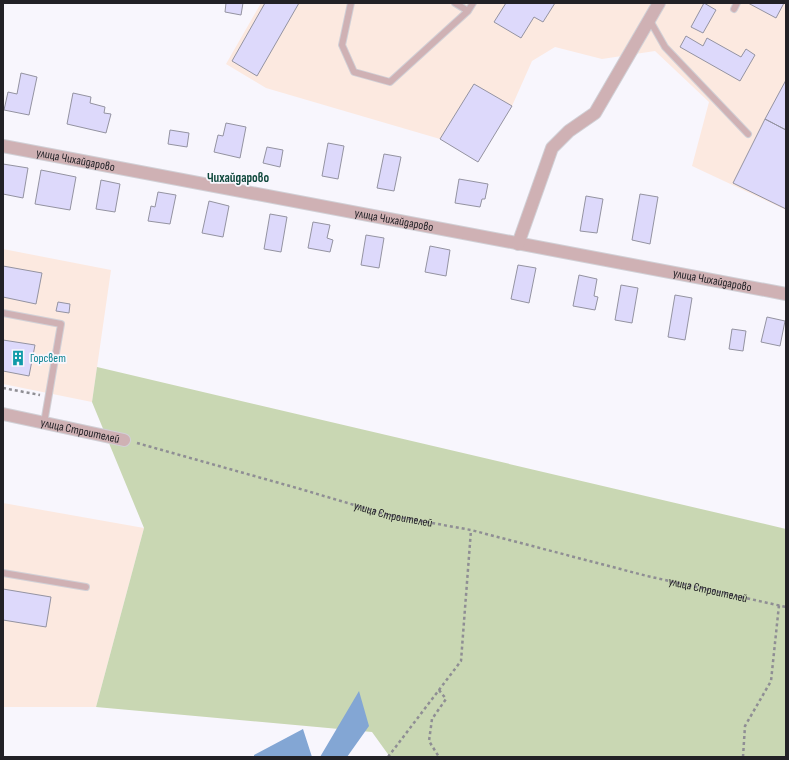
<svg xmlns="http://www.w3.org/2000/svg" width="789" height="760" font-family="'Sofia Sans Condensed',sans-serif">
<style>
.industrial{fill:#fce9e0}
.grass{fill:#c9d7b3}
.water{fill:#83a6d4}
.building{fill:#ddd9fb;stroke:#9493a1}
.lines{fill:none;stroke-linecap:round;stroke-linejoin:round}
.lane-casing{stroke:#d1d0d6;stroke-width:8}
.street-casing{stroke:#d1d0d6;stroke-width:14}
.path{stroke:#8f8e94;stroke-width:2.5;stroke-dasharray:3 3;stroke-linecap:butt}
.lane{stroke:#cfb1b4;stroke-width:6}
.street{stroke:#cfb1b4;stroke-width:12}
.labels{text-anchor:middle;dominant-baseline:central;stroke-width:3.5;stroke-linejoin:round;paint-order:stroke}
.street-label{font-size:12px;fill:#222126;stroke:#f8f6fd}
.culture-label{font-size:12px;fill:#0d838f;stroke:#f8f6fd;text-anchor:start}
.neighbourhood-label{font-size:13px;font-weight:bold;fill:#0f483c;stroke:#f8f6fd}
</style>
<rect width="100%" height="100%" fill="#f8f6fd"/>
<path class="industrial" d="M261,3H786V210L692,166L709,102L655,51L602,59L555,47L532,61L512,106L478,162L440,139L266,88L226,64Z
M3,249L111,270L92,402L3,384Z
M3,503L144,528L96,707H3Z"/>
<path class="grass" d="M97,367L786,529V757H390L372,732L96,707L144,528L92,402Z"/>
<path class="water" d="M359,691L369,726L347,757H320Z
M303,729L312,757H254V755Z"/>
<path class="building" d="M226,3H243L241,15L225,12Z
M265,3H299L257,76L232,61Z
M506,3H555L543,22L534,17L521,38L494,22Z
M704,3L716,10L703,33L691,27Z
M748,3H784L776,18Z
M686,36L703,46L707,38L741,57L746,49L755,55L740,81L680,47Z
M21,73L37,77L29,115L4,110L8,92L17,94Z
M786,80V130L765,119Z
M474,84L512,106L478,162L440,139Z
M73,93L91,97L90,103L105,107L104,113L111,114L106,133L67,124Z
M765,119L786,130V209L733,183Z
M226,123L246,127L240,158L214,152L218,135L223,136Z
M170,130L189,133L187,147L168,144Z
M328,143L344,146L338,179L322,176Z
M267,147L283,150L280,167L263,163Z
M384,154L401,157L394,191L377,188Z
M3,164L28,168L23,198L3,194Z
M41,170L76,177L70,210L35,204Z
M459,179L488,184L485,199H482L480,207L455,203Z
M101,180L120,184L115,212L96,209Z
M158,192L176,195L170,224L148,221L151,206L155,207Z
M640,194L658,197L650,244L632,240Z
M586,196L603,199L597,233L580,231Z
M209,201L229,206L223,237L202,233Z
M270,214L287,217L281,252L264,249Z
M313,222L330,225L327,238L333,240L330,252L308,248Z
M366,235L384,238L379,268L361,265Z
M430,246L450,250L446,276L425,272Z
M518,265L536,268L529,303L511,299Z
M3,266L42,273L36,304L3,297Z
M579,275L597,279L594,296L598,297L595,310L573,306Z
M621,285L638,288L632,323L615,320Z
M675,295L692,298L685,340L668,337Z
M58,302L70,304L69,313L56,311Z
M767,317L785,321L780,346L761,342Z
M732,329L746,331L743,351L729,349Z
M3,340L35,345L29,376L3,371Z
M3,589L51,597L46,627L3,620Z"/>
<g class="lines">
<defs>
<path id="lane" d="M351,3L342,45L354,72L390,82L468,11
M455,3L468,11L473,3
M734,9L737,3
M649,19L665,47L748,134
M3,313L61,324L44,423
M3,573L86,587"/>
<g id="street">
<path id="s2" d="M3,146L786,294"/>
<path d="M518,244L552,148L569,131L595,113L659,3"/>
<path id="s3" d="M3,414L124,440"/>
</g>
</defs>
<use href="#lane" class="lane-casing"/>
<use href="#street" class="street-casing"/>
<g class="path">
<path d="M3,388L40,395"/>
<path id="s1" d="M137,443L297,488L388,515L471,530L647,576L786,607"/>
<path d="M439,690L446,699L432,719L429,741L439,757"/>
<path d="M388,757L461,661L471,530"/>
<path d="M743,757L745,726L771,681L779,605"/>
</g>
<use href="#lane" class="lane"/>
<use href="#street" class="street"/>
</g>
<defs>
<symbol id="building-bare" viewBox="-9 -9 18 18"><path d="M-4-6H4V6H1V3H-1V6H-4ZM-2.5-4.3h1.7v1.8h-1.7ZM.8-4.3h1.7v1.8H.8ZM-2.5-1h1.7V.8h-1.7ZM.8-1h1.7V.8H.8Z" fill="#0f9aa8" stroke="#f8f6fd" stroke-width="2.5" paint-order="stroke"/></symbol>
</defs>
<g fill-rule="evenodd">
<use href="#building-bare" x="7" y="347" width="22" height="22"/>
</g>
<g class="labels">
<g class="street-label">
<text stroke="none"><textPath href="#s2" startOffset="74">улица Чихайдарово</textPath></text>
<text stroke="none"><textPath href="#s2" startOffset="398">улица Чихайдарово</textPath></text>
<text stroke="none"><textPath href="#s2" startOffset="722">улица Чихайдарово</textPath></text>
<text stroke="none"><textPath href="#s3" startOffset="79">улица Строителей</textPath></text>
<text stroke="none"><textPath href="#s1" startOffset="266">улица Строителей</textPath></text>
<text stroke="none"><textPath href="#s1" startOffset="590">улица Строителей</textPath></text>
</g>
<g class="culture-label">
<text x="30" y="358">Горсвет</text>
</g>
<g class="neighbourhood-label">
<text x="238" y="178">Чихайдарово</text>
</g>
</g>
<rect width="789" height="760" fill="none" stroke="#222126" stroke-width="8"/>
</svg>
